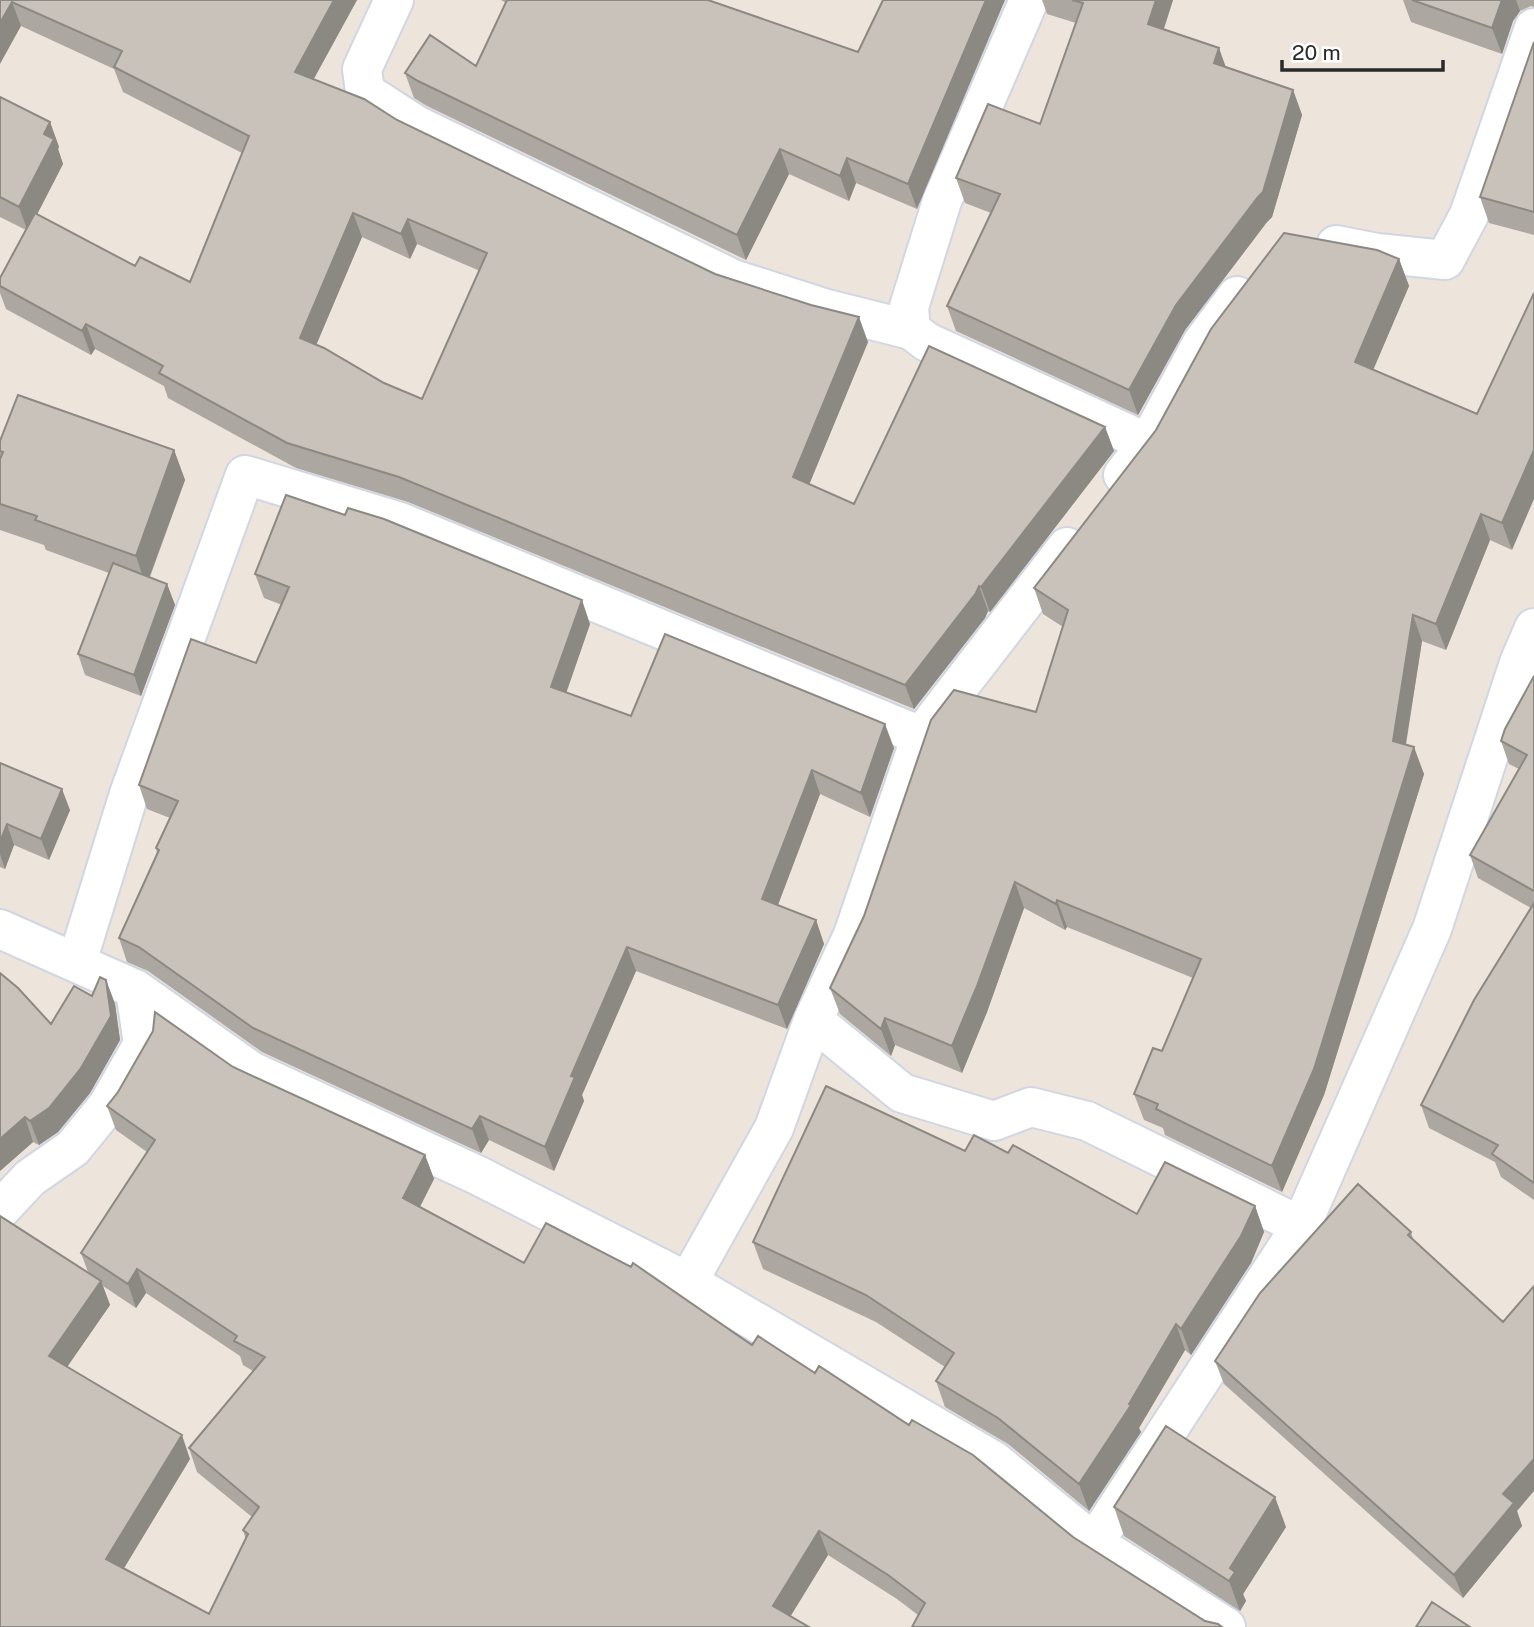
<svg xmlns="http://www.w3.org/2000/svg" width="1534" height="1627" font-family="'Public Sans',sans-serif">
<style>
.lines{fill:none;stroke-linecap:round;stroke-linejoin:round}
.minor-casing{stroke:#d0d6e4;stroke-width:42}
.minor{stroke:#fff;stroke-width:38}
.wall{fill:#aca7a0;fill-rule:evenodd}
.shaded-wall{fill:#8c8882}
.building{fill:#c8c2ba;stroke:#8c8882;stroke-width:2;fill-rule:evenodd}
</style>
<rect width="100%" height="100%" fill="#ede4db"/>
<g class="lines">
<defs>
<path id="minor" d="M394,0L362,69L365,92L416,125L733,279L827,309L911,330
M1029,0L942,201L909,307L911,330L927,342L1148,443
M1336,245L1377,253L1445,260L1469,215L1534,28
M1123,475L1148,443L1202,343L1237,296
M0,929L135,989L251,1071L477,1175L688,1282L994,1461L1094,1543
M77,962L129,794L245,475L400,522L921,736
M813,1020L902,1093L994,1121L1031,1107L1087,1121L1301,1226
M0,1210L30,1178L73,1148L108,1105L143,1044L135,989
M688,1282L774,1128L813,1020L853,935L921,736L1067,547
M1226,1627L1094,1543L1301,1226L1432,929L1519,663L1534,628"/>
</defs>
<use href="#minor" class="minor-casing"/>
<use href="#minor" class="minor"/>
</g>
<path class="wall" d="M0,0H357L313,79L715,274L868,342L809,484L854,504L1105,427L1114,451L990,612L988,611L985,618L914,709L408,502L296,468L168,398L164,386L95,349L91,355L6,309L0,293V278L26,230L0,217V97L50,122L59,147L58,149L63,164L37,214L135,266L190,282L242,153L123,92L114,69L21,26ZM362,237L410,259L417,244L480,271L422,399L384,383L316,345Z
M501,0H708L858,52L883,0L917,209L856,183L849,201L789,174L746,260L427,106L414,98L405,73L476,66L506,3Z
M1042,0H1173L1164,29L1225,67L1293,90L1302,115L1272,217L1267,222L1185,330L1138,415L956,331L947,306L991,213L965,203L956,178L1040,124L1076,23L1047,14Z
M1403,0H1534V7L1531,6L1520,11L1513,21L1502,54L1411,22Z
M1534,42V235L1489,223L1480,197Z
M1399,259L1409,286L1373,370L1477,414L1512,550L1490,540L1446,650L1422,641L1406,745L1424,774L1324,1095L1282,1192L1165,1135L1163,1128L1144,1120L1134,1094L1162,1051L1193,978L1067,927L1065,930L1024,908L987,1012L962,1073L895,1045L891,1056L840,1014L830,988L1036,712L1063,627L1043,614L1034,588Z
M0,441L174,450L185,480L150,577L167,584L175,605L141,696L85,675L78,654L109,573L46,550L44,545L0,530Z
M255,574L590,624L566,692L631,716L894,748L870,817L820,794L778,905L816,920L824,944L787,1029L636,971L582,1095L584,1101L554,1171L489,1140L481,1153L262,1052L148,971L127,962L119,938L157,853L156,848L170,818L147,809L139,785L256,663L282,605L264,598Z
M1534,676V1200L1501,1177L1495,1162L1429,1128L1421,1105L1531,908L1478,878L1470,855L1519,769L1509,764L1501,741Z
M0,763L70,810L49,860L14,845L5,869L0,867Z
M0,973L51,1024L92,996L106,980L115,1004L120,1040L90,1093L58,1132L39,1145L33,1142L0,1171Z
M233,1067L425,1155L434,1179L420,1207L524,1263L752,1345L815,1373L1205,1621L918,1615L897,1599L828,1555L790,1616L0,1627L88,1272L81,1253L147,1152L116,1130L107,1106ZM103,1286L136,1308L146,1293L240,1356L243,1365L253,1371L189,1448L197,1472L252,1517L243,1530L246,1540L209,1614L124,1568L190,1459L67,1367L110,1305Z
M965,1151L1008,1153L1137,1214L1255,1206L1264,1232L1251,1263L1191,1355L1185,1350L1139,1428L1141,1432L1089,1511L1008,1444L945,1407L936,1381L945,1367L876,1322L763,1269L753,1242Z
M1411,1232L1413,1239L1503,1322L1517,1511L1522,1526L1463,1598L1224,1384L1215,1361Z
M1114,1507L1286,1527L1243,1594L1246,1601L1240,1611L1124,1536Z"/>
<path class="shaded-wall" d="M334,0H357L304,97L295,72Z
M986,0H1005L917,209L908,184Z
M1156,0H1173L1157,49L1148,24Z
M1502,0H1516L1520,11L1513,21L1502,54L1492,28Z
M12,2L21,26L0,64V23Z
M1219,48L1228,73L1214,63Z
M1293,90L1302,115L1272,217L1267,222L1185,330L1138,415L1129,390Z
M50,122L59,147L58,149L63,164L28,232L19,207L44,134Z
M780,149L789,174L746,260L737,235Z
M847,158L856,183L849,201L840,176Z
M353,213L362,237L309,362L300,338Z
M408,219L417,244L410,259L401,234Z
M1399,259L1409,286L1365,389L1355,362Z
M859,317L868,342L802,502L793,477Z
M86,324L95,349L91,355L82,331Z
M1105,427L1114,451L990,612L981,587Z
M174,450L185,480L146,586L136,556Z
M1534,450V499L1512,550L1502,523Z
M1481,514L1490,540L1446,650L1436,624Z
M167,584L175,605L141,696L134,675Z
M979,586L988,611L985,618L914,709L905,685Z
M582,600L590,624L560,711L551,687Z
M1413,615L1422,641L1402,767L1393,741Z
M885,724L894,748L870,817L861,793Z
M1414,747L1424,774L1324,1095L1282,1192L1272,1166Z
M812,770L820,794L771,923L762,899Z
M62,789L70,810L49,860L41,839Z
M7,824L14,845L5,869L0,854V842Z
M1015,882L1024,908L987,1012L962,1073L952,1046Z
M1057,900L1067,927L1065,930L1056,904Z
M816,920L824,944L787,1029L778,1005Z
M627,947L636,971L582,1095L584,1101L554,1171L545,1147L571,1076Z
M106,980L115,1004L120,1040L90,1093L58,1132L39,1145L30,1121Z
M885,1018L895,1045L891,1056L881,1029Z
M480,1116L489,1140L481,1153L472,1129Z
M25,1117L33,1142L0,1171V1139Z
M425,1155L434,1179L412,1222L403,1198Z
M1255,1206L1264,1232L1251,1263L1191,1355L1181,1329Z
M137,1269L146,1293L136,1308L128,1284Z
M101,1281L110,1305L58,1380L49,1356Z
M1176,1324L1185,1350L1139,1428L1141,1432L1089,1511L1079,1484Z
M182,1435L190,1459L115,1583L106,1559Z
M1534,1459V1491L1517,1511L1522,1526L1463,1598L1454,1575L1503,1494Z
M1275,1497L1286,1527L1243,1594L1246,1601L1240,1611L1229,1581L1230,1568Z
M819,1531L828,1555L784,1627L773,1606Z"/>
<path class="building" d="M0,0H334L295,72L364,99L397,120L715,274L811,305L859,317L793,477L854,504L929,346L1105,427L981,587L979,586L976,593L905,685L399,477L287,443L159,373L163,366L86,324L82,331L0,286V278L35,213L135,266L140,257L190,282L249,136L114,67L122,51L12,2L0,23ZM353,213L401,234L408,219L487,253L422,399L384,383L324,348L300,338Z
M507,0H708L858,52L883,0H986L908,184L847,158L840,176L780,149L737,235L418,81L405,73L430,35L476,66Z
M1072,0H1156L1148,24L1219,48L1214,63L1293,90L1263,192L1258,197L1176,305L1129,390L947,306L1000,194L956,178L988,104L1040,124L1083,3Z
M1412,0H1502L1492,28Z
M1534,42V212L1480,197Z
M0,97L50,122L44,134L54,139L19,207L0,197Z
M1284,233L1377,250L1399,259L1355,362L1477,414L1534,293V450L1502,523L1481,514L1436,624L1413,615L1393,741L1414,747L1314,1069L1272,1166L1156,1109L1158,1104L1134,1094L1153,1048L1162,1051L1201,959L1057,900L1056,904L1015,882L977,986L952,1046L885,1018L881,1029L830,988L864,916L931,720L954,690L1036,712L1068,610L1034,588L1156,430L1211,329Z
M18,395L174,450L136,556L35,520L37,516L0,504V459L3,452L0,451V441Z
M286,495L345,515L348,508L384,519L582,600L551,687L631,716L665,634L885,724L861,793L812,770L762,899L816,920L778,1005L627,947L571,1076L575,1077L545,1147L480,1116L472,1129L253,1028L139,947L119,938L159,850L156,848L178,801L139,785L191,639L256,663L289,587L255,574Z
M113,563L167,584L134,675L78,654Z
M1534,676V891L1470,855L1527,755L1501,741L1505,729Z
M0,763L62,789L41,839L7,824L0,842Z
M1534,903V1183L1492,1154L1498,1145L1421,1105L1474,1000Z
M0,973L18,988L51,1024L74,986L92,996L100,977L106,980L111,1016L81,1068L49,1108L30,1121L25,1117L0,1139Z
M155,1012L233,1067L425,1155L403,1198L524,1263L546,1223L631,1267L633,1263L752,1345L758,1336L815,1373L819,1366L909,1425L912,1420L973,1455L1073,1537L1205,1621L1218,1624L1222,1627H912L925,1603L888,1575L819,1531L773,1606L809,1627H0V1216L101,1281L49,1356L182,1435L106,1559L209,1614L248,1534L243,1530L259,1507L189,1448L265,1357L234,1341L237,1336L137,1269L128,1284L81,1253L155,1140L107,1106L118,1092L153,1031Z
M826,1086L965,1151L974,1135L1008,1153L1013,1145L1137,1214L1165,1162L1255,1206L1241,1236L1181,1329L1176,1324L1129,1404L1131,1405L1079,1484L998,1418L936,1381L954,1353L866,1295L753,1242Z
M1358,1184L1411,1232L1408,1235L1503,1322L1534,1286V1459L1503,1494L1514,1503L1454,1575L1215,1361L1260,1293Z
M1166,1426L1275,1497L1230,1568L1235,1572L1229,1581L1114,1507Z
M1432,1602L1470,1627H1416Z"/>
<path d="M1282 60v10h161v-10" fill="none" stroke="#2a2a2a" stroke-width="3.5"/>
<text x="1292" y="60" font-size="21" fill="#2a2a2a" stroke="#ffffff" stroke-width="5" paint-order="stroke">20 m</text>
</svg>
